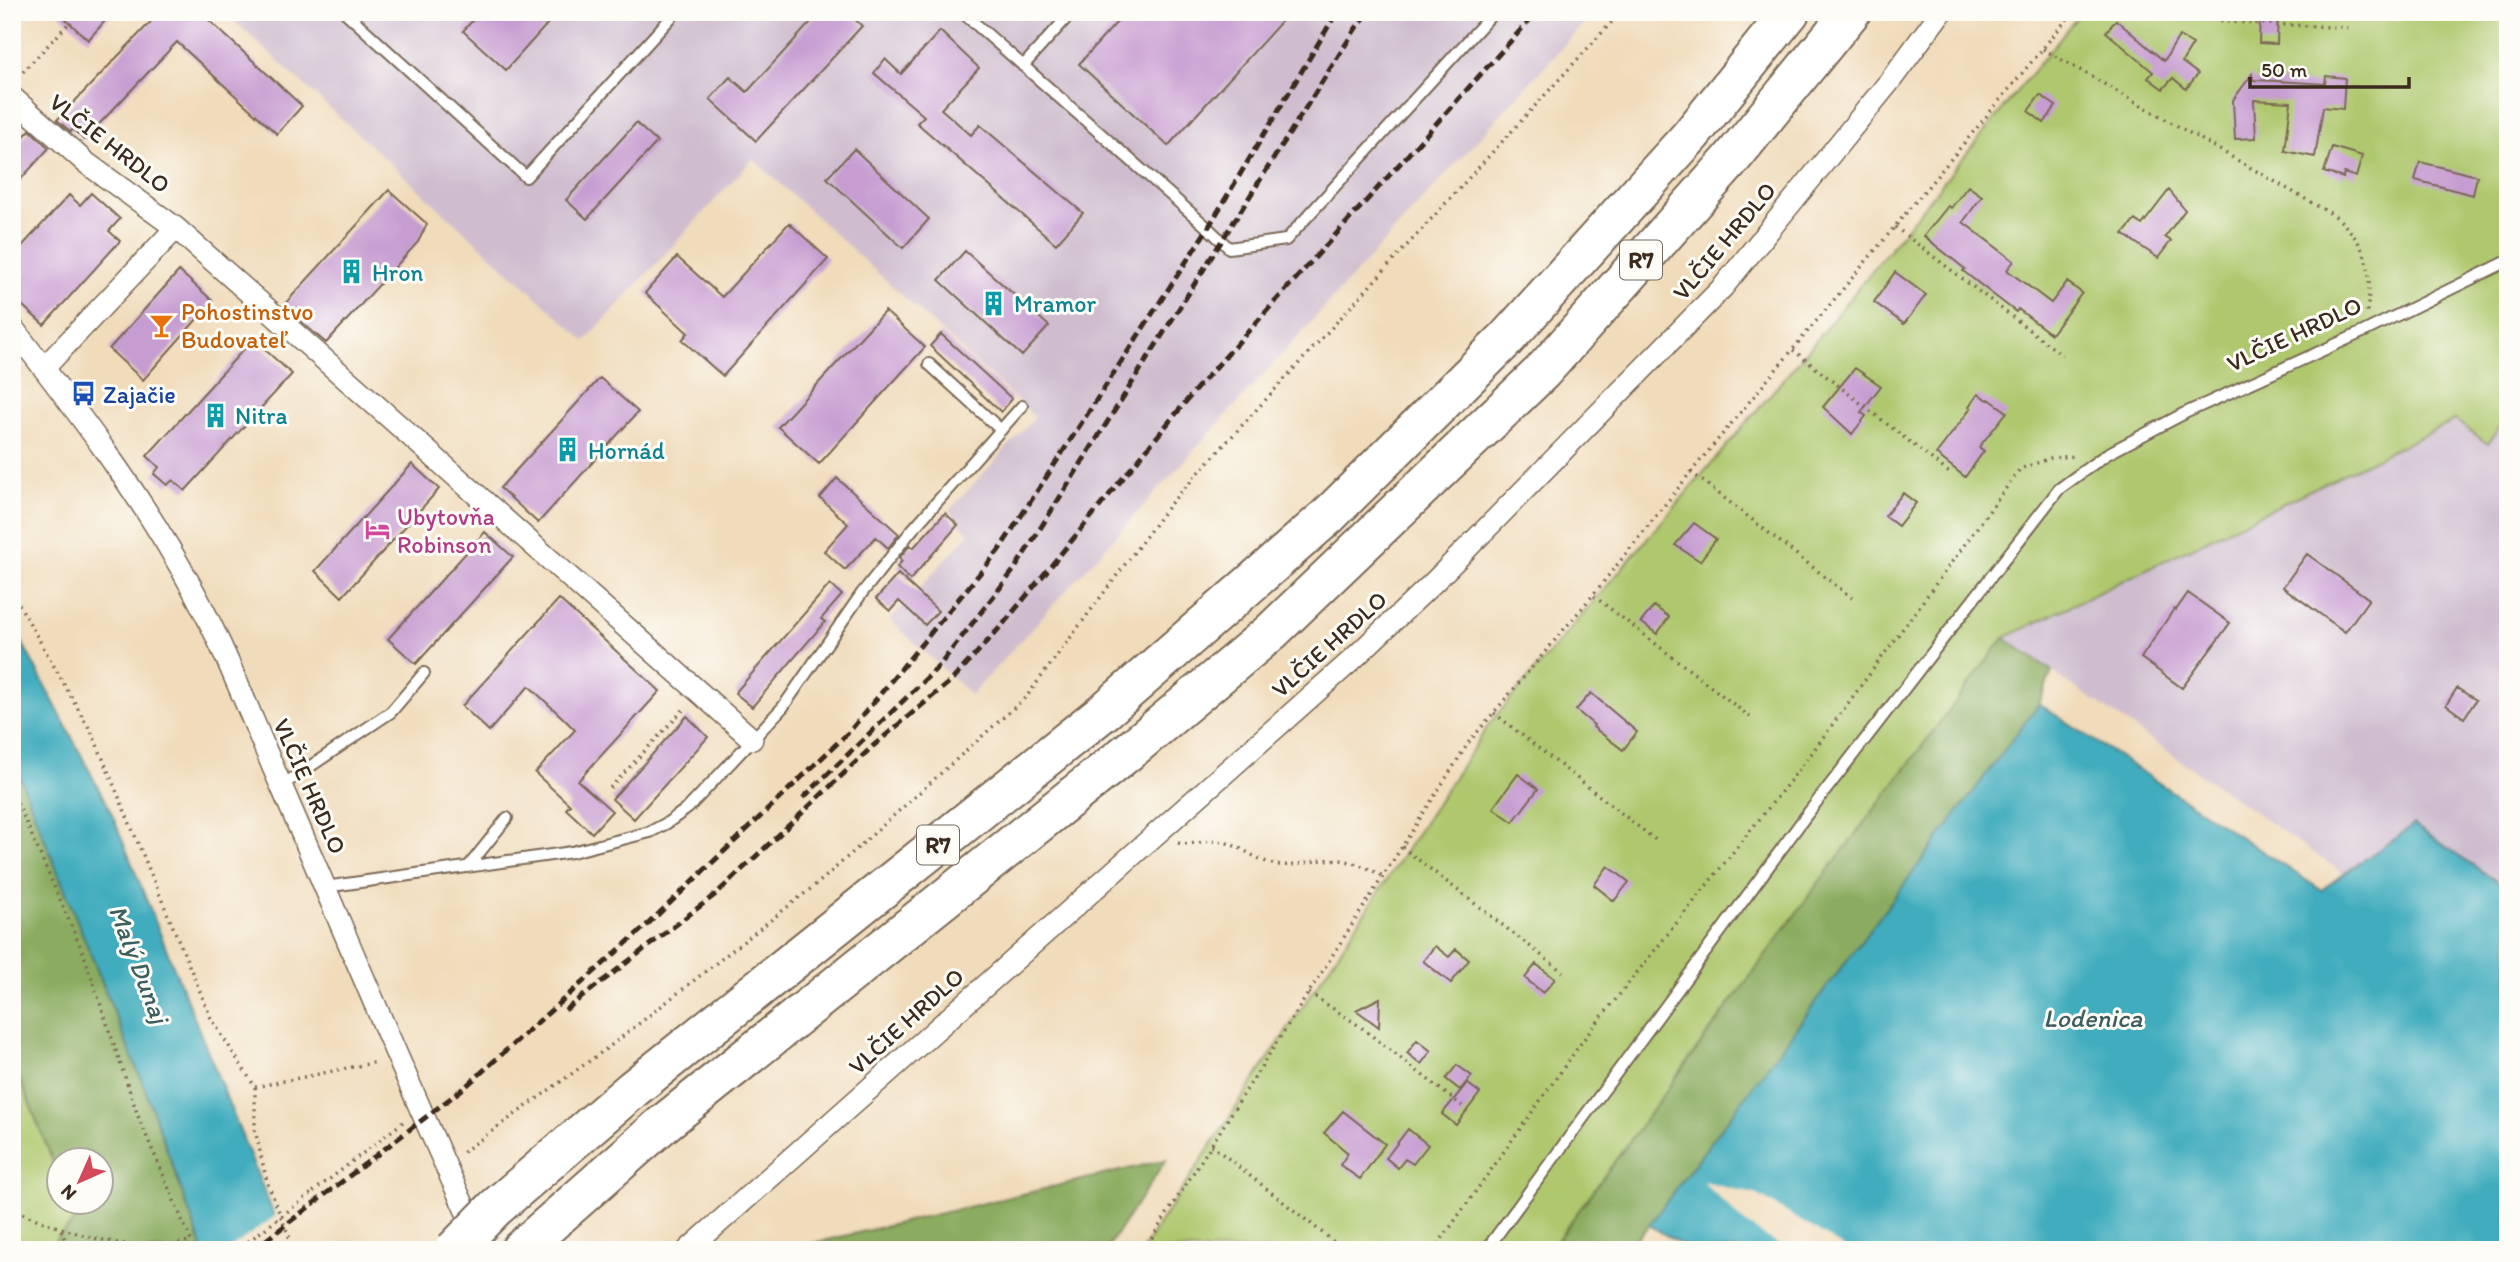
<svg xmlns="http://www.w3.org/2000/svg" width="2520" height="1262" font-family="Itim,sans-serif">
<style>
.industrial{fill:#cfbdcf}
.green{fill:#afc86e;stroke:#757946;stroke-width:2}
.forest{fill:#8bac61;stroke:#636b40;stroke-width:2}
.water{fill:#3facbd;stroke:#3d6b6e;stroke-width:2}
.pier{fill:#f0dcbb}
.building{fill:#c79dd1}
.lines{fill:none;stroke-linecap:round;stroke-linejoin:round}
.lane-casing{stroke:#7a6855;stroke-width:14}
.street-casing{stroke:#7a6855;stroke-width:24}
.highway-casing{stroke:#7a6855;stroke-width:42}
.path{stroke:#7a6855;stroke-width:3.5;stroke-dasharray:2 5;stroke-linecap:butt}
.lane{stroke:#fff;stroke-width:10}
.street{stroke:#fff;stroke-width:21}
.highway{stroke:#fff;stroke-width:38}
.rail{stroke:#3b2a1e;stroke-width:5;stroke-dasharray:10 5;stroke-linecap:butt}
.highway-bridge-casing{stroke:#7a6855;stroke-width:42;stroke-linecap:butt}
.path-bridge{stroke:#7a6855;stroke-width:3.5;stroke-dasharray:2 5;stroke-linecap:butt}
.highway-bridge{stroke:#fff;stroke-width:38}
.labels{text-anchor:middle;dominant-baseline:central;stroke-width:6;stroke-linejoin:round;paint-order:stroke}
.shield{fill:#fdfcf7;stroke:#75695f;stroke-width:2}
.shield-label{font-size:23px;font-weight:bold;fill:#3b2a1e}
.street-label{font-size:24px;fill:#3b2a1e;stroke:#fdfcf7}
.culture-label{font-size:24px;fill:#0d838f;stroke:#fdfcf7;text-anchor:start}
.food-label{font-size:24px;fill:#c56008;stroke:#fdfcf7;text-anchor:start}
.transit-label{font-size:24px;fill:#164399;stroke:#fdfcf7;text-anchor:start}
.hotel-label{font-size:24px;fill:#b23c85;stroke:#fdfcf7;text-anchor:start}
.water-label{font-size:26px;font-style:italic;fill:#3d5e5e;stroke:#fdfcf7}
</style>
<rect width="100%" height="100%" fill="#fdfcf7"/>
<filter id="ink" filterUnits="userSpaceOnUse"><feTurbulence type="fractalNoise" baseFrequency=".0143" numOctaves="2"/><feDisplacementMap in="SourceGraphic" scale="14" xChannelSelector="R" yChannelSelector="G"/><feConvolveMatrix kernelMatrix="1 2 1 2 8 2 1 2 1" color-interpolation-filters="sRGB"/></filter>
<filter id="wash" filterUnits="userSpaceOnUse"><feTurbulence type="fractalNoise" baseFrequency=".00686" numOctaves="4" result="noise"/><feDisplacementMap in="SourceGraphic" scale="28" xChannelSelector="R" yChannelSelector="G"/><feGaussianBlur stdDeviation="1.57" result="paint"/><feColorMatrix in="noise" values="0 0 0 0 0 0 0 0 0 0 0 0 0 0 0 0 0 1.4 0 .05"/><feComposite in="paint" operator="in"/></filter>
<g filter="url(#wash)">
<rect width="100%" height="100%" fill="#f0dcbb"/>
<path class="industrial" d="M224,12H1594L971,695L890,620L969,534L949,511L1035,417L753,159L585,341Z
M2508,415V889L2414,825L2344,874L2004,638L2455,420L2488,444Z"/>
<path class="green" d="M2081,12H2508V415L2488,444L2455,420L2004,638L1814,889L1550,1250H1142L1490,723L1804,355Z
M12,1060L59,1176L60,1202L70,1203L77,1219L45,1250H12Z"/>
<path class="forest" d="M2004,638L2052,671L2039,704L1649,1225L1626,1250H1550L1814,889Z
M12,758L145,1089L203,1250H45L77,1219L70,1203L102,1202V1160H60L59,1176L12,1060Z
M1166,1160L1106,1250H785Z"/>
<path class="water" d="M12,623L111,812L288,1250H203L145,1089L12,758Z
M2039,704L2321,890L2414,825L2508,889V1250H1691L1649,1225Z"/>
<path class="pier" d="M1703,1182L1758,1195L1848,1250H1788L1746,1224Z
M278,1214L288,1240L275,1250H228Z"/>
<g id="blocks">
<path class="building" d="M58,12H113L88,40Z
M160,12H200L302,106L277,134L177,42L84,140L73,129L71,132L57,120Z
M480,12H558L506,70L463,31Z
M820,12H847L862,26L756,141L710,99L730,77L747,92Z
M1126,12H1290L1168,146L1079,64Z
M2260,12H2278L2277,44L2259,43Z
M2116,20L2164,61L2179,36L2193,44L2182,62L2198,74L2186,89L2173,78L2163,89L2148,78L2153,72L2106,32Z
M940,31L979,68L941,109L971,135L980,125L1083,213L1056,244L917,123L924,116L874,73L885,59L901,74Z
M2252,74L2253,80L2276,81L2325,84L2326,76L2345,78L2343,109L2323,107L2315,157L2285,151L2291,102L2254,100L2256,138L2235,139L2233,100Z
M2040,95L2056,106L2044,123L2028,111Z
M636,123L657,142L587,219L566,200Z
M30,130L49,148L12,189V149Z
M2332,147L2362,156L2356,177L2344,173L2343,178L2324,172Z
M854,149L929,219L903,248L827,178Z
M2420,162L2477,176L2473,195L2415,180Z
M1968,186L1982,196L1963,222L2014,261L2007,270L2051,303L2067,282L2082,293L2051,334L2018,309L2016,312L1995,296L1963,271L1965,269L1924,236L1948,206L1951,208Z
M389,190L427,224L418,242L326,343L283,306Z
M2169,190L2185,210L2165,237L2171,241L2158,258L2123,234L2135,220L2142,225Z
M91,193L120,219L109,231L120,241L44,325L12,296V257L69,195L80,205Z
M789,223L828,259L723,376L682,340L688,333L645,293L677,257L722,297Z
M965,251L1049,326L1022,356L939,280Z
M179,271L213,301L143,380L109,349Z
M1895,272L1926,295L1904,324L1874,302Z
M885,311L925,347L819,464L778,427Z
M941,334L1012,399L1001,412L930,346Z
M253,339L292,374L185,491L173,480L167,485L154,474L159,467L147,456Z
M1855,368L1881,386L1861,412L1866,416L1852,434L1823,407Z
M600,378L638,412L538,523L500,488Z
M1978,394L1988,400L1989,399L2007,412L1979,447L1984,451L1965,477L1936,454L1971,408L1969,407Z
M412,464L439,489L342,597L315,571Z
M837,478L899,534L888,548L876,537L845,570L824,551L848,524L820,498Z
M1903,493L1916,503L1898,526L1885,516Z
M945,513L958,525L910,580L897,567L902,561L899,558L910,545L913,548Z
M1694,523L1716,539L1700,561L1675,545Z
M485,532L513,557L416,664L388,639Z
M2307,554L2369,599L2345,632L2283,587Z
M898,574L938,611L925,625L899,601L890,611L876,599Z
M830,584L842,595L821,619L825,622L752,707L735,693Z
M2188,593L2230,623L2182,688L2141,658L2174,609L2176,610Z
M559,599L660,691L578,781L612,811L592,833L566,809L570,805L535,773L575,730L563,718L529,686L489,731L462,706Z
M1654,606L1669,617L1657,634L1641,622Z
M2457,688L2476,700L2464,718L2446,705Z
M1591,693L1637,732L1623,750L1593,727L1594,725L1576,710Z
M687,716L708,737L634,819L612,799Z
M1518,774L1538,789L1513,822L1493,808Z
M1608,866L1629,882L1614,901L1594,885Z
M1435,946L1449,957L1456,949L1469,960L1451,983L1423,961Z
M1536,964L1555,979L1543,993L1525,978Z
M1380,998L1379,1027L1356,1010Z
M1417,1040L1431,1051L1421,1064L1407,1053Z
M1457,1065L1472,1076L1460,1090L1446,1079Z
M1467,1083L1480,1093L1456,1125L1442,1114Z
M1343,1111L1385,1144L1360,1179L1340,1165L1348,1153L1324,1133Z
M1408,1129L1428,1145L1413,1164L1405,1159L1398,1168L1386,1158Z"/>
</g>
</g>
<g filter="url(#ink)">
<use href="#blocks" fill-opacity="0" stroke="#7a6855" stroke-width="2"/>
<g class="lines">
<defs>
<path id="lane" d="M345,12L526,177L676,12
M962,12L1208,228L1229,248L1286,240L1494,12
M1023,66L1072,12
M929,364L1001,430
M281,786L391,712L424,673
M468,867L507,818
M325,887L572,852L650,832L667,823L688,808L783,707L862,593L912,530L1022,406
M1486,1250L1805,817L2059,489L2107,454L2185,413L2365,331L2508,261"/>
<path id="street" d="M12,97L85,162L176,228
M12,327C77,411 141,494 192,588C227,652 253,723 283,790C350,944 413,1098 484,1250
M44,368L176,228L752,739
M688,1250L1352,660L1436,580L1723,287L1890,81L1941,12"/>
<path id="highway" d="M495,1208L633,1089L1107,709L1328,516L1506,339L1691,135L1790,12
M520,1250L663,1124L1134,747L1271,632L1542,372L1729,162L1851,12"/>
</defs>
<use href="#lane" class="lane-casing"/>
<use href="#street" class="street-casing"/>
<use href="#highway" class="highway-casing"/>
<path class="path" d="M2194,12L2226,22L2354,28
M2043,49L2335,216C2368,245 2373,269 2367,312
M18,77L69,23
M1895,227L2062,355
M1793,350L1952,475
M1691,472L1852,598
M12,592L93,735L211,1018L255,1087V1130L267,1182L292,1244L297,1250
M1594,596L1750,717
M1494,713L1658,842
M610,788L686,707
M12,790L84,955L138,1116L195,1250
M1178,843C1196,846 1212,837 1230,844C1247,850 1260,863 1279,865C1292,866 1304,863 1316,861C1342,856 1360,864 1383,876
M1402,847L1563,972
M1309,993L1358,1025L1462,1106
M255,1087L377,1062
M12,1132L19,1212C62,1230 117,1249 164,1246C173,1246 182,1242 191,1241
M1211,1145L1343,1249
M463,1152L613,1044L823,879L1027,696L1170,504L1621,12
M313,1192L403,1122
M61,1230L69,1250
M1144,1250L1469,742L1593,595L1691,472L2073,12
M1434,1250L1584,1039L1805,762L2020,469L2051,458L2075,456"/>
<use href="#lane" class="lane"/>
<use href="#street" class="street"/>
<use href="#highway" class="highway"/>
<path class="rail" d="M803,798L939,666L1014,570L1356,28L1369,12
M565,1010L716,894L873,746L953,679L1004,623L1197,388L1537,12
M253,1250L465,1087L649,923L849,732L999,550L1208,228L1337,12"/>
<defs>
<path id="highway-bridge" d="M454,1250L495,1208"/>
</defs>
<use href="#highway-bridge" class="highway-bridge-casing"/>
<path class="path-bridge" d="M237,1250L313,1192"/>
<use href="#highway-bridge" class="highway-bridge"/>
</g>
</g>
<defs>
<symbol id="building-bare" viewBox="-9 -9 18 18"><path d="M-4-6H4V6H1V3H-1V6H-4ZM-2.5-4.3h1.7v1.8h-1.7ZM.8-4.3h1.7v1.8H.8ZM-2.5-1h1.7V.8h-1.7ZM.8-1h1.7V.8H.8Z" fill="#0f9aa8" stroke="#fdfcf7" stroke-width="2.5" paint-order="stroke"/></symbol>
<symbol id="bar-bare" viewBox="-9 -9 18 18"><path d="M-6-5H6L.8 .8V4.5H3.5V6h-7V4.5H-.8V.8Z" fill="#e8710a" stroke="#fdfcf7" stroke-width="2.5" paint-order="stroke"/></symbol>
<symbol id="bus-bare" viewBox="-9 -9 18 18"><path d="M-5-6H5V4H4V6H2V4H-2V6H-4V4H-5ZM-3.5-4V0h7V-4ZM-3.5 1.2v1.5H-2V1.2ZM2 1.2v1.5H3.5V1.2Z" fill="#1a4fb4" stroke="#fdfcf7" stroke-width="2.5" paint-order="stroke"/></symbol>
<symbol id="hotel-bare" viewBox="-9 -9 18 18"><path d="M-6-4.5h1.5V1H6V5H4.5V3h-9V5H-6ZM-4 0a1.8 1.8 0 1 1 3.6 0ZM.5 0V-2.5h3Q6-2.5 6 0Z" fill="#d1479c" stroke="#fdfcf7" stroke-width="2.5" paint-order="stroke"/></symbol>
</defs>
<g fill-rule="evenodd">
<use href="#building-bare" x="334" y="254" width="35" height="35"/>
<use href="#building-bare" x="976" y="286" width="35" height="35"/>
<use href="#bar-bare" x="144" y="308" width="35" height="35"/>
<use href="#bus-bare" x="66" y="376" width="35" height="35"/>
<use href="#building-bare" x="198" y="398" width="35" height="35"/>
<use href="#building-bare" x="550" y="432" width="35" height="35"/>
<use href="#hotel-bare" x="360" y="512" width="35" height="35"/>
</g>
<g class="labels">
<g class="shield">
<rect x="1620" y="240.5" width="42" height="39" rx="5"/>
<rect x="917" y="825.5" width="42" height="39" rx="5"/>
</g>
<g class="shield-label">
<text x="1641" y="260">R7</text>
<text x="938" y="845">R7</text>
</g>
<g class="street-label">
<text transform="translate(110 143) rotate(38)">VLČIE HRDLO</text>
<text transform="translate(1724 241) rotate(-50)">VLČIE HRDLO</text>
<text transform="translate(2294 334) rotate(-25)">VLČIE HRDLO</text>
<text transform="translate(1329 644) rotate(-42)">VLČIE HRDLO</text>
<text transform="translate(310 786) rotate(66)">VLČIE HRDLO</text>
<text transform="translate(906 1021) rotate(-42)">VLČIE HRDLO</text>
</g>
<g class="culture-label">
<text x="372" y="272">Hron</text>
<text x="1014" y="303">Mramor</text>
<text x="235" y="415">Nitra</text>
<text x="588" y="450">Hornád</text>
</g>
<g class="food-label">
<text x="181" y="311">Pohostinstvo<tspan x="181" dy="28">Budovateľ</tspan></text>
</g>
<g class="transit-label">
<text x="103" y="394">Zajačie</text>
</g>
<g class="hotel-label">
<text x="397" y="516">Ubytovňa<tspan x="397" dy="28">Robinson</tspan></text>
</g>
<g class="water-label">
<text transform="translate(139 964) rotate(69)">Malý Dunaj</text>
<text x="2093" y="1018">Lodenica</text>
</g>
</g>
<rect width="2520" height="1262" fill="none" stroke="#fdfcf7" stroke-width="42"/>
<g transform="translate(80 1181) rotate(225)"><circle r="33" fill="#fdfcf7" stroke="#afa8a0" stroke-width="2"/>
<path d="M0-5L12 26L0 18L-12 26Z" fill="#d1495b"/>
<text y="-10" font-size="19" font-weight="bold" text-anchor="middle" fill="#3b2a1e">N</text>
</g>
<path d="M2250 77v10h159v-10" fill="none" stroke="#3b2a1e" stroke-width="3.5"/>
<text x="2261" y="77" font-size="21" fill="#3b2a1e" stroke="#fdfcf7" stroke-width="5" paint-order="stroke">50 m</text>
</svg>
